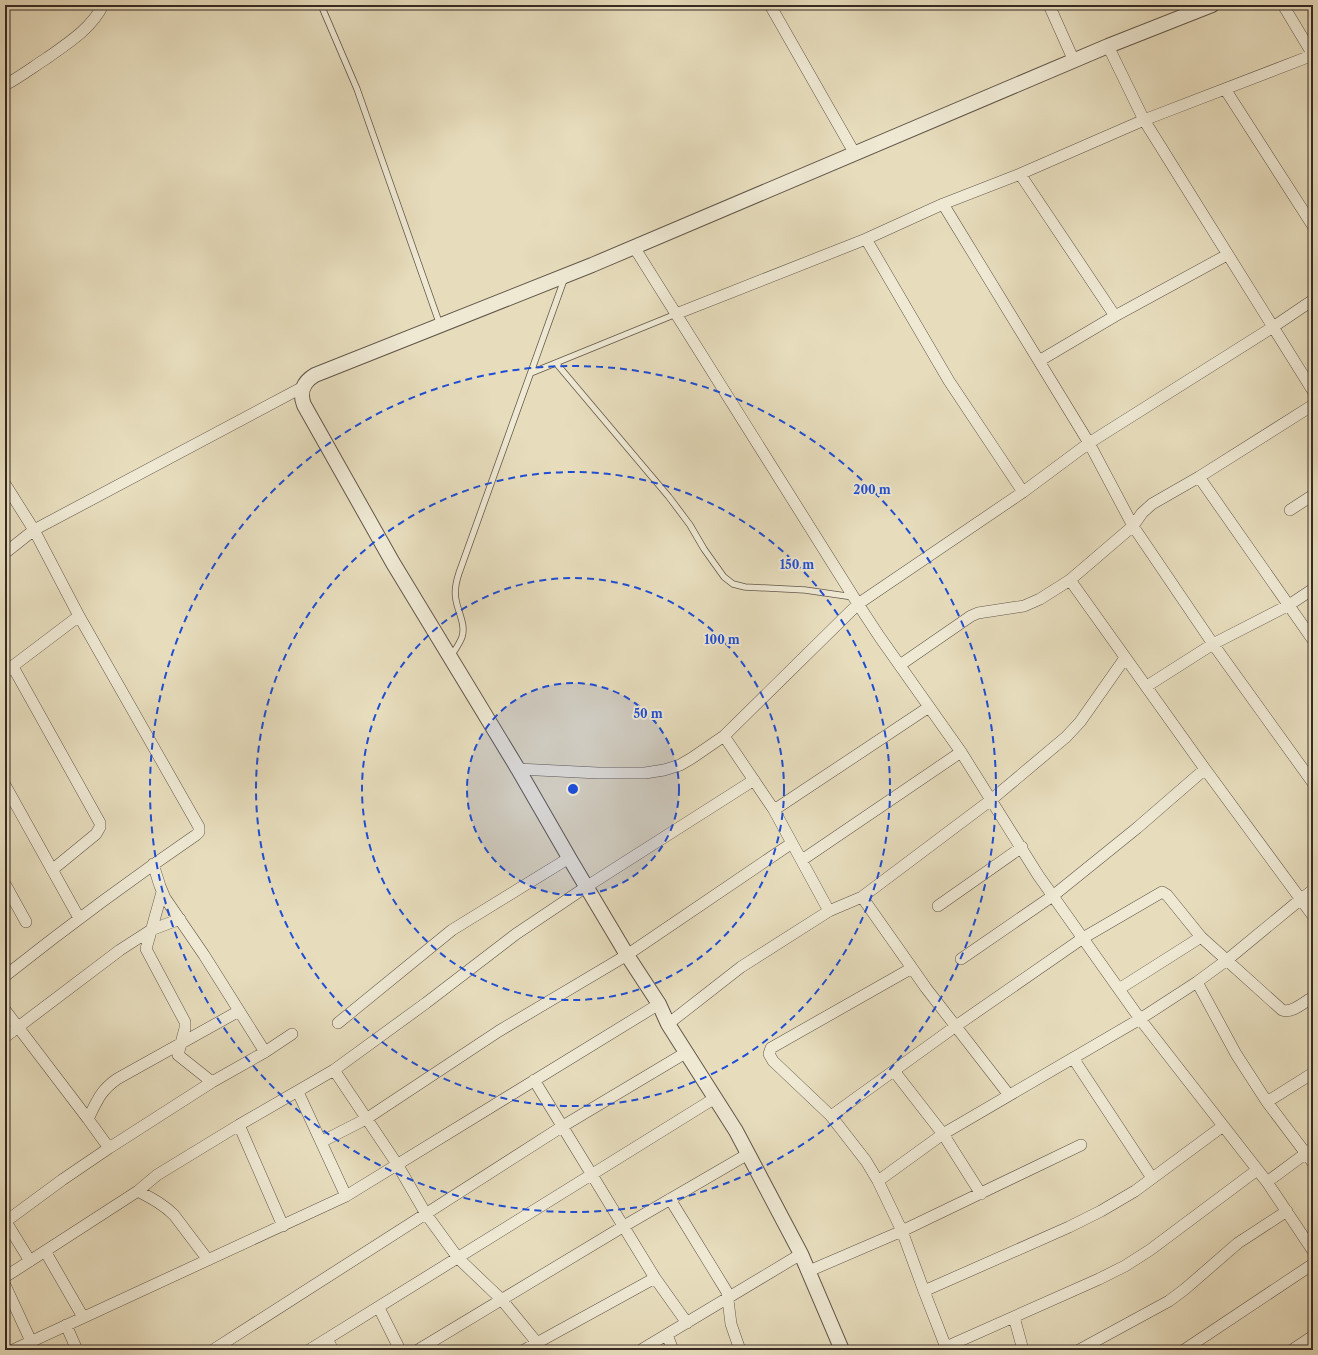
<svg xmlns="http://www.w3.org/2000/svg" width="1318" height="1355" font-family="'Libre Caslon Text',serif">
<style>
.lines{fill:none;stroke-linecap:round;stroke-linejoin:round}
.service-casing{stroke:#62574a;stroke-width:7}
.minor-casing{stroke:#62574a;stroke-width:12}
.tertiary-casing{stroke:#62574a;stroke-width:16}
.service{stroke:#efe9d4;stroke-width:5.5}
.minor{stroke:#efe9d4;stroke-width:11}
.tertiary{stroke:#efe9d4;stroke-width:14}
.ring{fill:none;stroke:#1d4ed8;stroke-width:2;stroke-dasharray:7 5}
.centre{fill:#1d4ed8;stroke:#efe9d4;stroke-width:2}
.ring-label{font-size:12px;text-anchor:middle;font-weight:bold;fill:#1d4ed8;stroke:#efe9d4;stroke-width:4;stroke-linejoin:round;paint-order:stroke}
</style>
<rect width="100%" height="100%" fill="#e7ddbd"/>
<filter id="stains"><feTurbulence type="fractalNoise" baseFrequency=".005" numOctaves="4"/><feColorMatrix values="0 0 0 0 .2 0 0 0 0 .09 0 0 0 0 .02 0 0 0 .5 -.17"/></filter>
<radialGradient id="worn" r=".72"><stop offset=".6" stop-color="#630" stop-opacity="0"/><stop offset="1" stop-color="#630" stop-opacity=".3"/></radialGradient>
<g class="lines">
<defs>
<path id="service" d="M321,5L357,89L440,325
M556,363L669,497L690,525L704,549L724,577L733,584L745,587L805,590L853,597
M531,373L676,314
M451,656C455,650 460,643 462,637C466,625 458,612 456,600C454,591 456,582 459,573L565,277"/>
<path id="minor" d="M770,5L855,154
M1049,5L1074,61
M1108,46L1144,120L1313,391
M5,85C20,77 33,67 47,58C68,43 91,29 103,5
M1225,89L1313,226
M1020,174L1115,316
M943,204L1089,443L1133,526L1213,644L1313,783
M866,239L949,381L1023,492
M634,247L858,604L879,636L961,752L1038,875L1140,1019L1267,1182L1313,1251
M676,314L866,239L943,204L1020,174L1144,120L1313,55L1283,5
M1039,361L1115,316L1227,255
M1199,477L1313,640
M5,484L34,530L79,616L199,827V832L196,835C130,880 68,926 5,976
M1290,510L1313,495
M5,553L34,530L303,387
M1070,580L1205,769L1313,916
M900,665L971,616L978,613L1024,606L1040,599L1070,580L1133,526L1142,513L1152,504L1199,477L1313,405
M13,667L100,823V827L96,834L52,870
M5,672L79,616
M1147,686L1213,644L1289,605L1313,589
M724,736L774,810L829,911
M518,769L598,773H645L664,770L680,765L692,758L724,736L858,604L1023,492L1089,443L1273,327L1313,300
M5,785L79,918
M774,810L929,707
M802,860L961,752
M153,864L160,886L165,898L204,955L265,1052
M5,884L26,922
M162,892L146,949L185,1022V1028L178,1055L212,1082
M862,897L926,988L1009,1095
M938,906L1022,847
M961,959L1054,895L1137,828L1205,769
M912,968L771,1048L769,1054L773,1061L831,1116L866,1161L878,1181L902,1231L924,1291L947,1350
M1197,982L1236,1054L1267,1102L1313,1163
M1119,989L1201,937
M5,1010L88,1119L109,1148
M338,1023L452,930L569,858
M668,1024L741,967L829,911L862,897L991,800L1066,737L1080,722L1125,658
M5,1037L120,950L151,930L180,919
M1073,1058L1152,1178
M334,1070L397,1164L426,1214L458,1258L502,1300L543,1350
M894,1071L943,1134L981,1194
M534,1080L655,1278L687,1323
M298,1092L346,1196
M1267,1102L1313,1073
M831,1116L956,1026L1083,938L1162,892L1167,895L1201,937L1282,1010C1292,1014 1304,1002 1313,997
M88,1119C97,1101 100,1091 117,1079L239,1011
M239,1125L283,1226
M321,1142L366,1119L499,1031L627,955L792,843
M878,1181L943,1134L1140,1019L1197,982L1227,960L1301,899L1313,890
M1267,1182L1313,1148
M138,1191C151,1198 163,1204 174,1215L208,1260
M670,1199L727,1292L731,1324L740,1350
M5,1222L62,1180L109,1148L212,1082L265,1052L292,1034
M6,1222L30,1261
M45,1251L83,1317
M809,1271L902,1231L1081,1145
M5,1277L138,1191L157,1175L239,1125L334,1070L426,1003L516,934L586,887L754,780
M5,1285L35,1350
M924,1291L1069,1227L1101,1211L1135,1191L1223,1126
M379,1308L400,1350
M1014,1317L1023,1350
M66,1325L77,1350
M667,1335L673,1350
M327,1339L333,1350
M946,1347L1099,1279L1125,1266L1150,1250L1257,1170
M13,1350L346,1196L659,1004
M213,1350L563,1126L687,1052
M309,1350L715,1098
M418,1350L624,1226L748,1154
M524,1350L655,1278
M641,1350L801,1254
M1079,1350L1169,1301L1185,1289L1238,1243L1287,1211
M1184,1350L1313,1264
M1292,1350L1313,1336"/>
<path id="tertiary" d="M842,1350L801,1254L736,1131L668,1024L659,1004L627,955L571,861L518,769L393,563L304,405C299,392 303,382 315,375L592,265L1108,46L1212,5"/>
</defs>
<use href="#service" class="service-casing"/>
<use href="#minor" class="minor-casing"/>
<use href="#tertiary" class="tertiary-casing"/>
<use href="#service" class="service"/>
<use href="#minor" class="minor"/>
<use href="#tertiary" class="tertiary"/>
</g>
<circle cx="573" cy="789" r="106" fill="#1d4ed8" fill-opacity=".12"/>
<g class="ring">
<circle cx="573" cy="789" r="106"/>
<circle cx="573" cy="789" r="211"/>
<circle cx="573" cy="789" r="317"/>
<circle cx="573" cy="789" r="423"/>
</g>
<circle cx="573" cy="789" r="6" class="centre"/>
<g class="ring-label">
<text x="872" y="494">200 m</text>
<text x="797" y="569">150 m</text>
<text x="722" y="644">100 m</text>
<text x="648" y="718">50 m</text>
</g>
<rect width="1318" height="1355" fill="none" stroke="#e7ddbd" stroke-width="20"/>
<rect x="6" y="6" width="1306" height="1343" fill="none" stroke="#362a23" stroke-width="2"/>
<rect x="10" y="10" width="1298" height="1335" fill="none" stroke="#362a23"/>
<rect width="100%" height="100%" filter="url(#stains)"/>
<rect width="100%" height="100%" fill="url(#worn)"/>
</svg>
